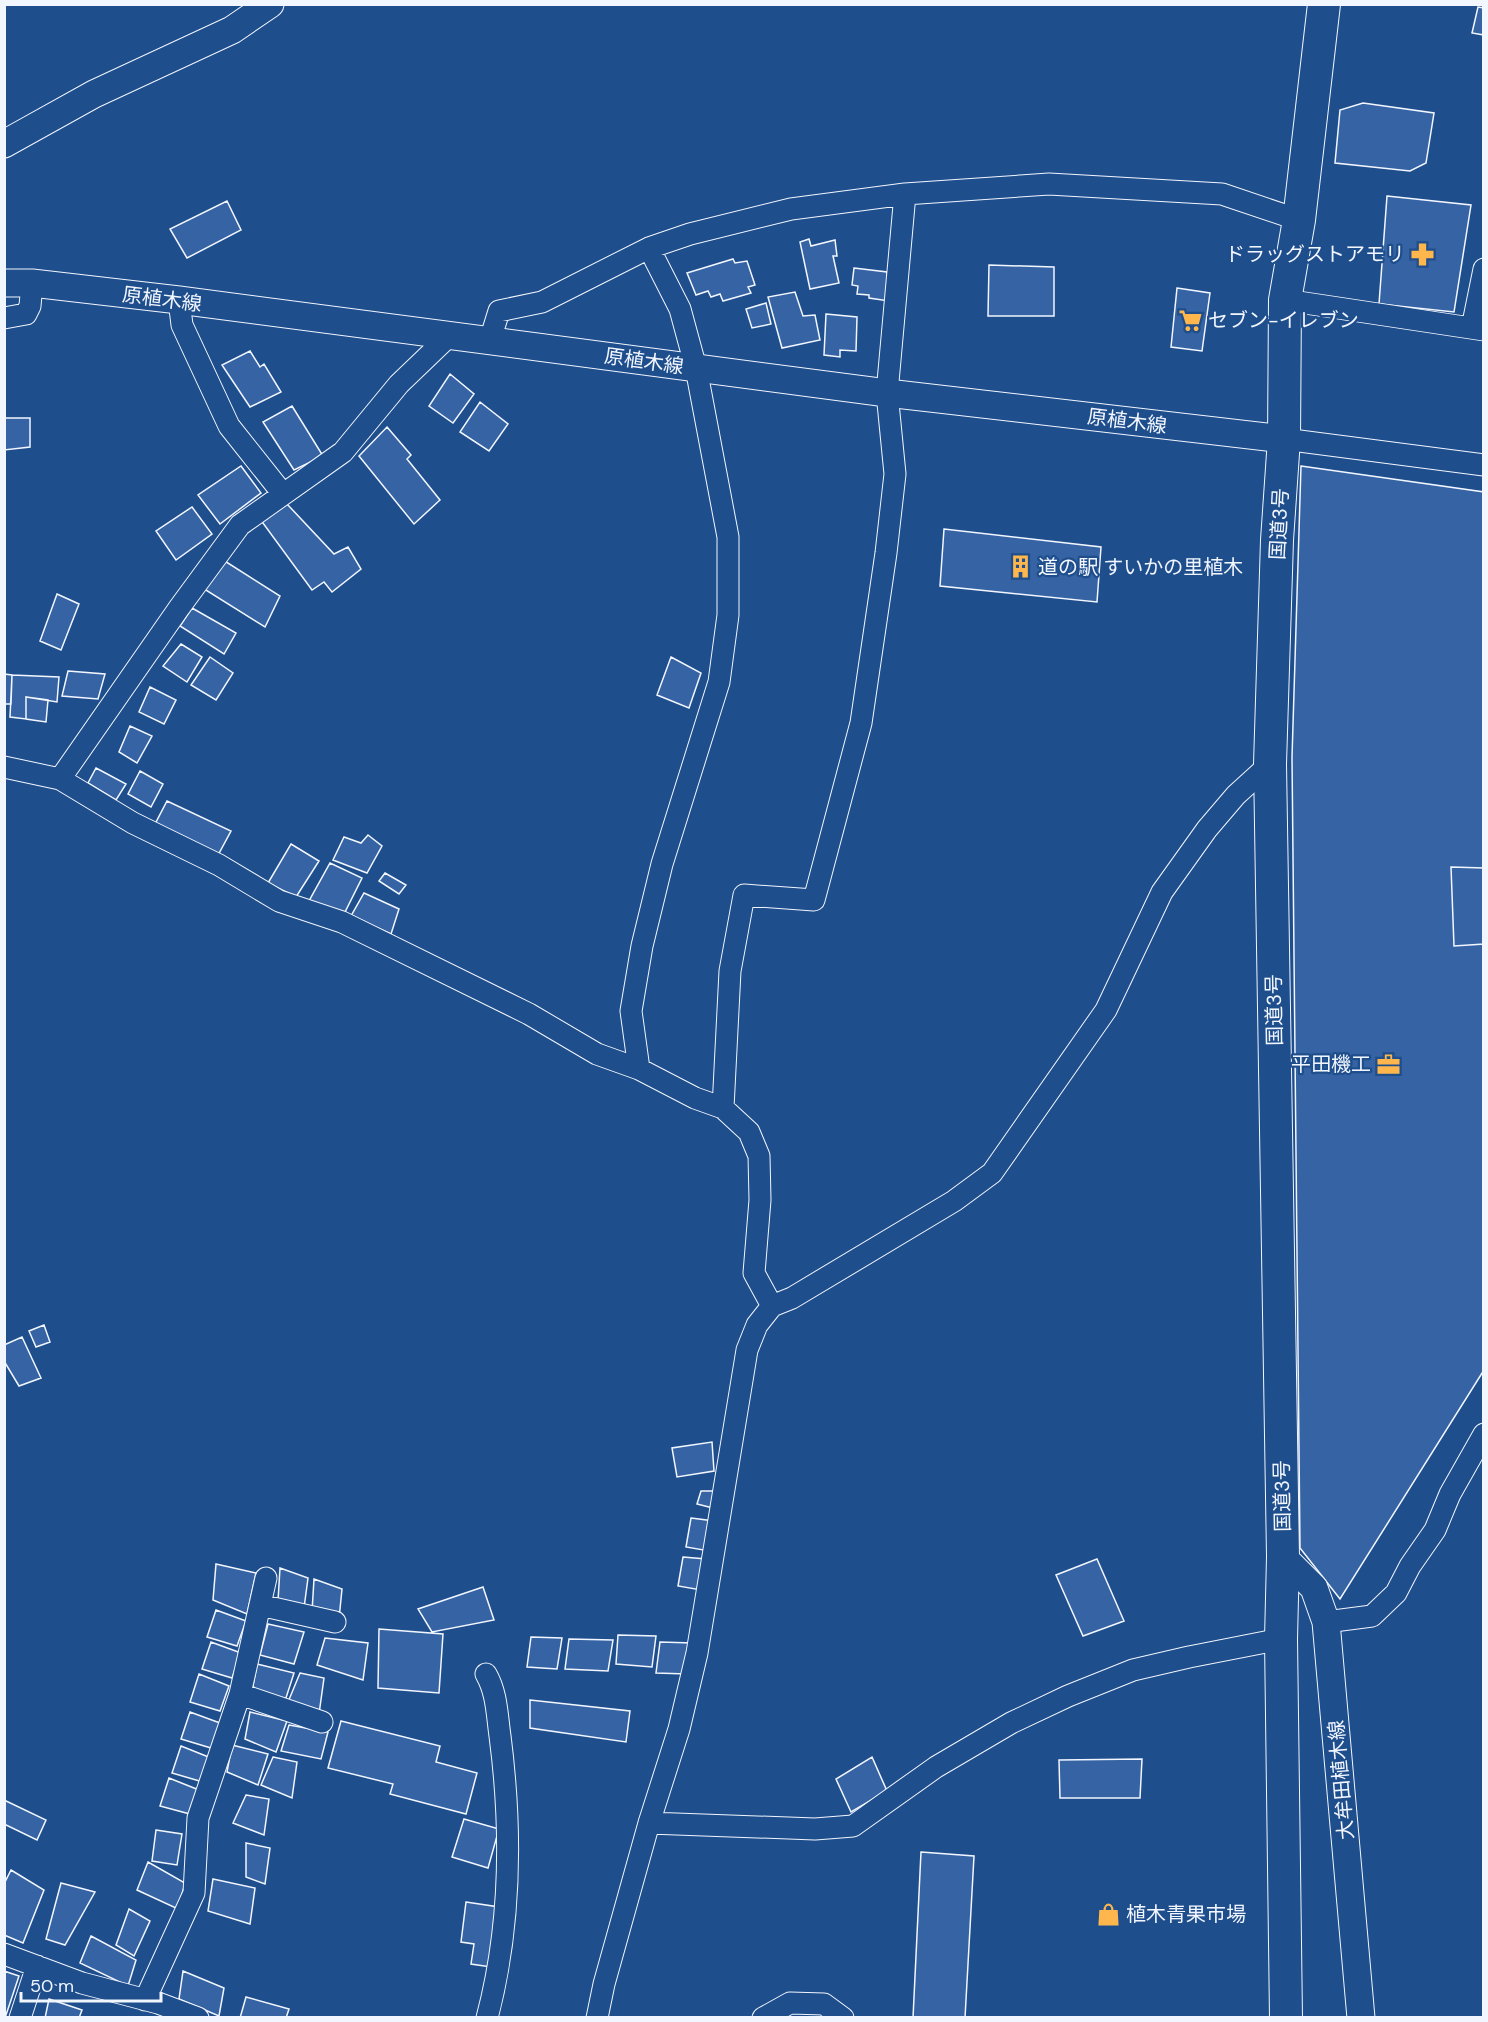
<svg xmlns="http://www.w3.org/2000/svg" width="1488" height="2022" font-family="'DM Sans','Noto Sans JP',sans-serif">
<style>
.building{fill:#3563a3;stroke:#f2f6ff;stroke-width:1.5}
.lines{fill:none;stroke-linecap:round;stroke-linejoin:round}
.minor-casing{stroke:#f2f6ff;stroke-width:23}
.major-casing{stroke:#f2f6ff;stroke-width:29}
.highway-casing{stroke:#f2f6ff;stroke-width:34}
.minor{stroke:#1f4e8c;stroke-width:21}
.major{stroke:#1f4e8c;stroke-width:27}
.highway{stroke:#1f4e8c;stroke-width:32}
.labels{text-anchor:middle;dominant-baseline:central;stroke-width:4.5;stroke-linejoin:round;paint-order:stroke}
.poi-label{font-size:20px;fill:#f2f6ff;stroke:#1f4e8c;text-anchor:start}
.street-label{font-size:20px;fill:#f2f6ff;stroke:#1f4e8c}
</style>
<rect width="100%" height="100%" fill="#1f4e8c"/>
<path class="building" d="M1478,7L1484,8V35L1472,33Z
M1363,103L1434,113L1426,163L1410,171L1335,163L1340,110Z
M1387,196L1471,205L1454,312L1379,304Z
M227,201L241,230L187,258L170,229Z
M809,239L811,246L835,240L837,256H833L839,283L810,289L800,242Z
M733,259L735,263L747,261L755,285L748,287L751,293L723,301L720,294L711,297L708,291L696,295L687,273Z
M989,265L1054,267V316H988Z
M854,268L887,272V280H891L889,301L869,298V295L857,294L858,286L852,285Z
M1177,288L1210,293L1202,351L1171,347Z
M795,292L803,316L815,315L820,340L782,348L768,297Z
M766,303L771,324L752,328L746,309Z
M826,314L857,317L856,351L840,350V357L824,355Z
M250,351L260,367L264,364L281,392L250,407L222,365Z
M450,374L474,394L453,423L429,406Z
M480,402L508,424L489,451L460,432Z
M292,406L323,456L294,470L263,422Z
M4,418H30V447L4,450Z
M387,427L411,455L407,459L440,500L414,524L359,456Z
M241,466L261,493L220,524L198,495Z
M1301,466L1484,492V1370L1340,1599L1300,1548L1292,757Z
M287,504L334,554L348,547L361,569L332,592L324,582L312,590L260,519Z
M192,507L212,534L176,560L156,531Z
M944,529L1101,547L1097,602L940,586Z
M220,558L280,596L265,627L201,587Z
M57,594L79,604L61,650L40,641Z
M192,608L236,633L224,654L180,626Z
M181,644L202,657L187,682L163,666Z
M210,657L233,673L216,700L191,685Z
M671,657L701,673L689,708L657,695Z
M68,671L105,674L98,699L62,696Z
M4,674L12,675L11,704H4Z
M12,675L59,677L57,702L26,697V719L10,717Z
M150,687L176,700L164,724L139,712Z
M26,697L48,700L46,722L26,719Z
M130,726L152,736L137,763L119,752Z
M96,768L126,784L116,800L88,783Z
M140,771L163,784L151,807L128,794Z
M167,801L231,831L217,857L154,826Z
M368,835L382,846L367,873L333,860L344,837L361,843Z
M291,844L319,861L296,897L268,883Z
M330,863L362,878L343,916L309,901Z
M1451,867L1484,868V944L1454,946Z
M385,873L406,885L399,894L379,881Z
M364,893L399,909L391,934L351,916Z
M44,1325L50,1342L36,1347L29,1331Z
M22,1337L41,1378L19,1386L4,1361V1345Z
M712,1442L714,1471L677,1477L672,1448Z
M701,1491H717L713,1508L697,1504Z
M691,1518L714,1521L709,1551L686,1547Z
M683,1557L706,1559L701,1590L678,1586Z
M1097,1559L1124,1621L1083,1636L1056,1575Z
M216,1564L256,1573L247,1614L213,1600Z
M280,1568L308,1578L304,1608L278,1601Z
M314,1579L342,1589L339,1619L312,1612Z
M483,1587L494,1620L432,1632L418,1609Z
M216,1610L246,1621L237,1646L207,1637Z
M268,1624L304,1632L294,1664L260,1655Z
M379,1629L443,1634L439,1693L378,1688Z
M618,1635L656,1636L652,1667L616,1664Z
M531,1637L562,1638L557,1669L527,1667Z
M325,1638L368,1643L363,1680L317,1665Z
M569,1639L613,1640L608,1671L565,1669Z
M211,1642L241,1653L232,1678L202,1669Z
M660,1642L692,1643L687,1674L656,1673Z
M257,1664L294,1673L284,1704L252,1691Z
M300,1673L324,1678L319,1714L288,1702Z
M199,1674L229,1686L220,1711L190,1702Z
M530,1700L630,1711L626,1742L530,1728Z
M190,1712L220,1723L211,1748L181,1739Z
M250,1712L287,1721L276,1752L245,1739Z
M341,1721L440,1746L436,1762L477,1773L466,1814L390,1794L393,1784L328,1768Z
M289,1725L328,1732L321,1759L281,1751Z
M232,1745L268,1754L258,1785L227,1772Z
M181,1746L211,1758L203,1782L172,1773Z
M273,1757L297,1762L292,1798L261,1785Z
M872,1757L887,1791L851,1812L836,1779Z
M1142,1759L1140,1798H1060L1059,1760Z
M169,1778L199,1790L190,1814L160,1806Z
M246,1795L269,1799L264,1835L233,1823Z
M4,1800L46,1820L37,1840L4,1824Z
M464,1819L499,1829L488,1868L452,1857Z
M156,1830L182,1834L177,1865L152,1861Z
M246,1843L270,1848L265,1884L246,1877Z
M921,1852L974,1856L965,2018H913Z
M148,1862L185,1883L178,1909L137,1890Z
M11,1870L44,1890L23,1943L4,1935V1884Z
M213,1879L255,1888L250,1924L208,1911Z
M61,1883L95,1892L65,1945L46,1939Z
M466,1902L499,1907L491,1967L471,1964L474,1944L461,1942Z
M129,1909L150,1921L134,1956L116,1945Z
M91,1936L136,1960L128,1986L80,1963Z
M4,1971L19,1976L5,2018H4Z
M183,1971L224,1988L219,2016L179,1999Z
M246,1997L289,2009L286,2018H240Z
M49,1999L82,2010L79,2018H45Z"/>
<g class="lines">
<defs>
<path id="minor" d="M179,300L182,325L229,426L283,494
M1285,300L1484,330
M4,318L26,314L30,306L32,283
M1472,328L1484,269
M490,340L499,311L542,302L649,248L690,234L791,209L905,194L1049,184L1222,194L1299,220
M1284,439L1484,465
M4,767L60,779L133,823L219,865L279,901L342,922L529,1014L597,1054L639,1069L695,1098L723,1108L749,1132L759,1156L760,1200L754,1273L772,1306
M60,779L179,608L240,525L343,452L399,384L448,337
M639,1069L631,1011L642,946L662,864L719,682L728,615V537L696,368L680,309L649,248
M723,1108L730,971L744,895L814,900L861,723L886,553L895,474L887,393L905,194
M260,1605L335,1622
M1326,1622L1372,1616L1396,1593L1410,1566L1435,1530L1450,1494L1484,1434
M486,1674C497,1693 497,1715 500,1736C512,1829 511,1927 487,2018
M240,1694L322,1722
M649,1823L815,1829L853,1826L936,1767L1011,1723L1068,1696L1133,1670L1189,1657L1281,1639
M4,1954L82,1983L158,2003L198,2018
M145,2000L194,1893L198,1818L240,1694L266,1578
M20,2018L37,1966
M597,2018L604,1984L649,1823L679,1729L697,1653L747,1350L757,1325L772,1306L792,1298L954,1201L992,1173L1106,1010L1162,892L1207,829L1236,795L1270,764
M763,2018L790,2003L824,2004L843,2018"/>
<path id="major" d="M4,144L94,94L232,30L270,4
M4,283H32L179,300L887,393L1284,439
M1283,1557L1314,1588L1326,1622L1361,2018"/>
<path id="highway" d="M1286,2018L1281,1639L1283,1557L1270,764L1277,540L1284,439L1285,300L1299,220L1324,4"/>
</defs>
<use href="#minor" class="minor-casing"/>
<use href="#major" class="major-casing"/>
<use href="#highway" class="highway-casing"/>
<use href="#minor" class="minor"/>
<use href="#major" class="major"/>
<use href="#highway" class="highway"/>
</g>
<defs>
<symbol id="pharmacy-bare" viewBox="-9 -9 18 18"><path d="M-2-6h4v4h4v4h-4v4h-4v-4h-4v-4h4Z" fill="#ffb74d" stroke="#1f4e8c" stroke-width="2.5" paint-order="stroke"/></symbol>
<symbol id="supermarket-bare" viewBox="-9 -9 18 18"><path d="M-6-5.5h2.5l.6 2H6L4.5 2H-2.5L-4.4-4H-6ZM-1.5 3.2a1.3 1.3 0 1 0 .1 0ZM3 3.2a1.3 1.3 0 1 0 .1 0Z" fill="#ffb74d" stroke="#1f4e8c" stroke-width="2.5" paint-order="stroke"/></symbol>
<symbol id="building-bare" viewBox="-9 -9 18 18"><path d="M-4-6H4V6H1V3H-1V6H-4ZM-2.5-4.3h1.7v1.8h-1.7ZM.8-4.3h1.7v1.8H.8ZM-2.5-1h1.7V.8h-1.7ZM.8-1h1.7V.8H.8Z" fill="#ffb74d" stroke="#1f4e8c" stroke-width="2.5" paint-order="stroke"/></symbol>
<symbol id="office-bare" viewBox="-9 -9 18 18"><path d="M-6-3h4V-5.5h4V-3h4V5H-6ZM-1-4.5V-3h2v-1.5ZM-6 0V1H6V0Z" fill="#ffb74d" stroke="#1f4e8c" stroke-width="2.5" paint-order="stroke"/></symbol>
<symbol id="shop-bare" viewBox="-9 -9 18 18"><path d="M-5-2.5h2.3a2.7 3.5 0 0 1 5.4 0H5L5.5 6h-11ZM-1.5-2.5h3a1.5 2.3 0 0 0-3 0Z" fill="#ffb74d" stroke="#1f4e8c" stroke-width="2.5" paint-order="stroke"/></symbol>
</defs>
<g fill-rule="evenodd">
<use href="#pharmacy-bare" x="1406" y="238" width="33" height="33"/>
<use href="#supermarket-bare" x="1174" y="304" width="33" height="33"/>
<use href="#building-bare" x="1004" y="550" width="33" height="33"/>
<use href="#office-bare" x="1372" y="1048" width="33" height="33"/>
<use href="#shop-bare" x="1092" y="1898" width="33" height="33"/>
</g>
<g class="labels">
<g class="poi-label">
<text x="1405" y="254" text-anchor="end">ドラッグストアモリ</text>
<text x="1208" y="320">セブン-イレブン</text>
<text x="1038" y="567">道の駅 すいかの里植木</text>
<text x="1371" y="1064" text-anchor="end">平田機工</text>
<text x="1126" y="1914">植木青果市場</text>
</g>
<g class="street-label">
<text transform="translate(162 299) rotate(7)">原植木線</text>
<text transform="translate(644 361) rotate(8)">原植木線</text>
<text transform="translate(1127 421) rotate(7)">原植木線</text>
<text transform="translate(1279 524) rotate(-87)">国道3号</text>
<text transform="translate(1274 1010) rotate(-91)">国道3号</text>
<text transform="translate(1282 1496) rotate(-91)">国道3号</text>
<text transform="translate(1341 1780) rotate(-95)">大牟田植木線</text>
</g>
</g>
<rect width="1488" height="2022" fill="none" stroke="#f2f6ff" stroke-width="12"/>
<path d="M21 1992v9h140v-9" fill="none" stroke="#f2f6ff" stroke-width="3"/>
<text x="30" y="1992" font-size="18" fill="#f2f6ff" stroke="#1f4e8c" stroke-width="4.5" paint-order="stroke">50 m</text>
</svg>
